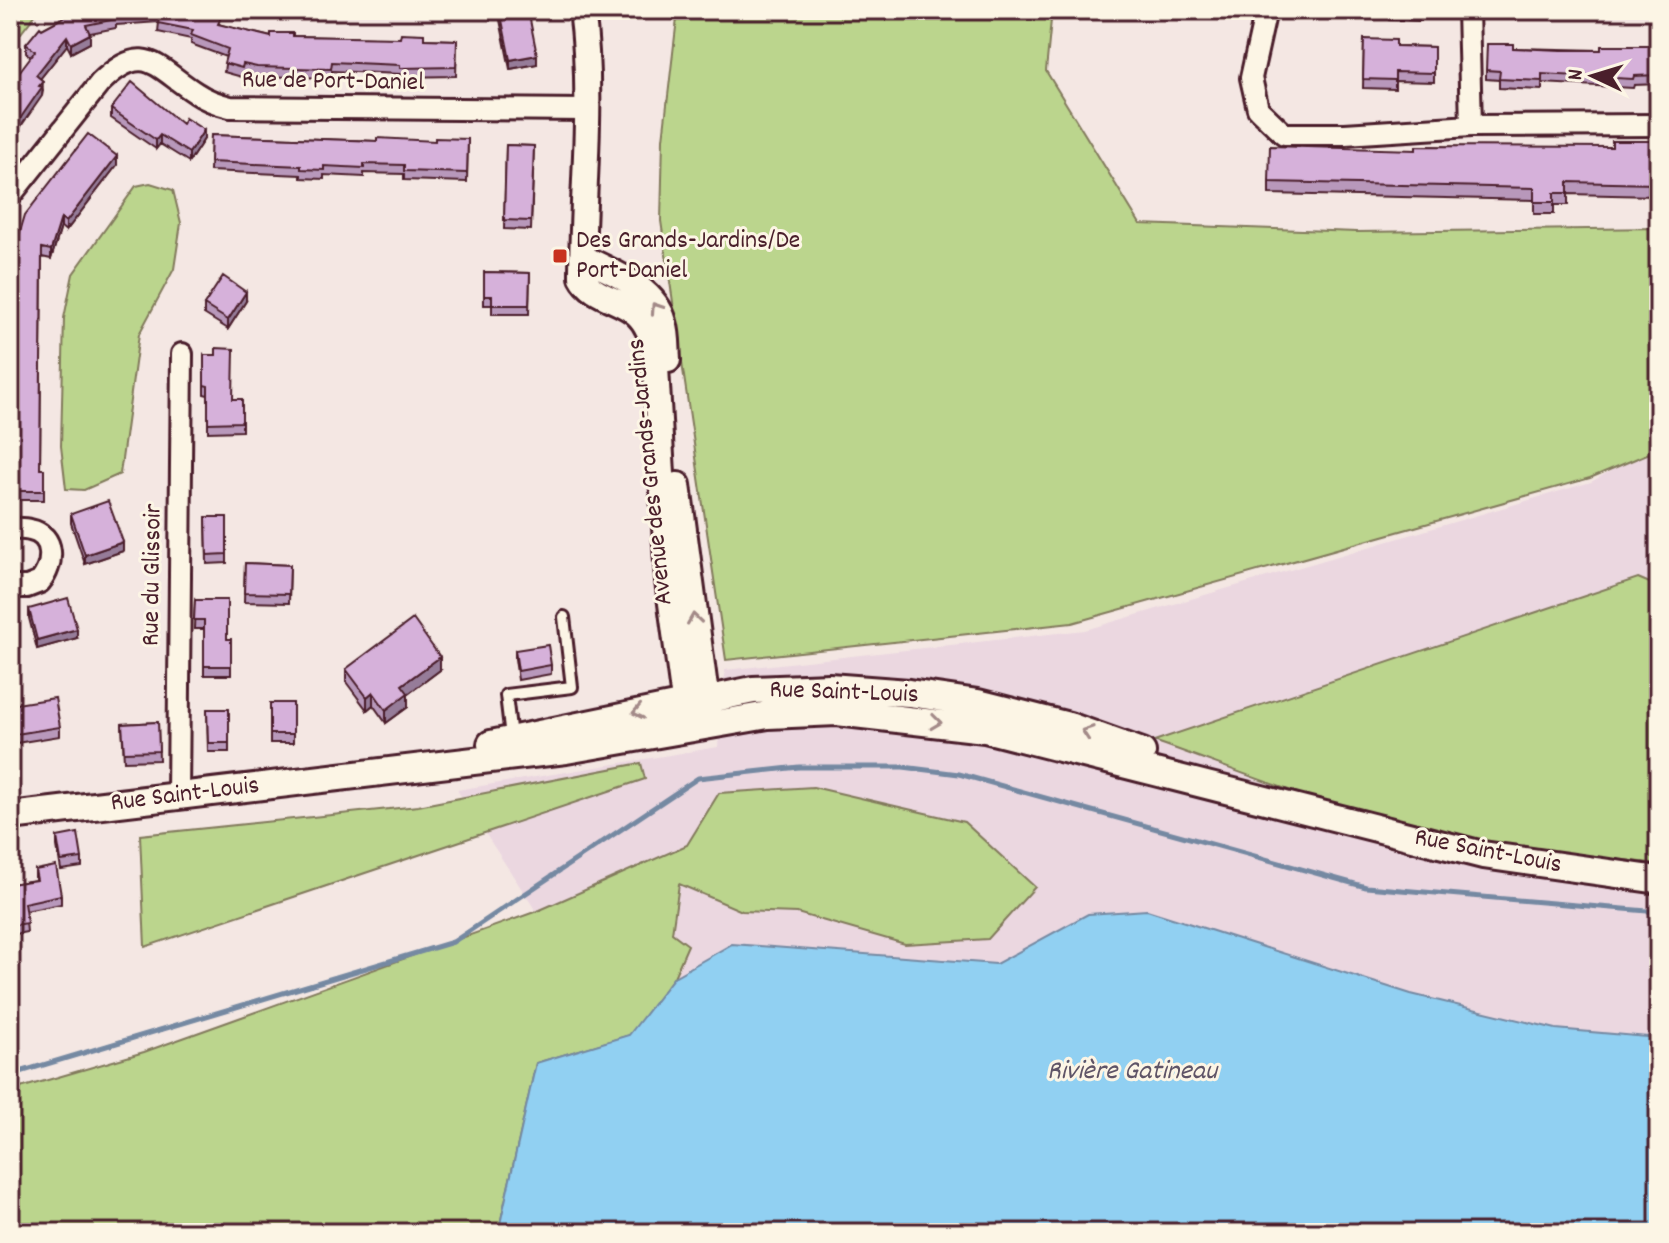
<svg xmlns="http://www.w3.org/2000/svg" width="1669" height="1243" font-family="Dekko,sans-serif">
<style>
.built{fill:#ebd7e0}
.green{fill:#bbd58d;stroke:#827a5c;stroke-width:2}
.water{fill:#91d0f2;stroke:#7589a2;stroke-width:2}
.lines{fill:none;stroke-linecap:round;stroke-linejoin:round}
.stream{stroke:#7589a2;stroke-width:5}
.service-casing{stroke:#4a1f2b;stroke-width:16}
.minor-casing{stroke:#4a1f2b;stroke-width:26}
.tertiary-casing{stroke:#4a1f2b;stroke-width:30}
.secondary-casing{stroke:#4a1f2b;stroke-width:32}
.service{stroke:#fcf5e5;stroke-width:10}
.minor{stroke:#fcf5e5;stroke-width:20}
.tertiary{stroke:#fcf5e5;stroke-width:24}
.secondary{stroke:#fcf5e5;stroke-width:26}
.wall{fill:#b898bb;stroke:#4a1f2b;stroke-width:2}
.shaded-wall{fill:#967c99;stroke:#4a1f2b;stroke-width:2}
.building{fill:#d6b1da;stroke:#4a1f2b;stroke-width:2}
.oneway{stroke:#a38a88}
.poi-dot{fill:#c8321e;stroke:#fcf5e5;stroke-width:3}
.labels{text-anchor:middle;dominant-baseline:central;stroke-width:6;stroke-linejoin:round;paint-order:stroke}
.street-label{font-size:26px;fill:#4a1f2b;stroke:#fcf5e5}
.poi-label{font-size:26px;fill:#4a1f2b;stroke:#fcf5e5;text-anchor:start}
.water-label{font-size:28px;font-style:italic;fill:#5f5467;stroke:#fcf5e5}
</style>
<rect width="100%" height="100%" fill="#f4e7e3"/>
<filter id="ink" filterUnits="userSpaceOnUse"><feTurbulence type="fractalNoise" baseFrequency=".0125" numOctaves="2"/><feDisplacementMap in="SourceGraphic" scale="16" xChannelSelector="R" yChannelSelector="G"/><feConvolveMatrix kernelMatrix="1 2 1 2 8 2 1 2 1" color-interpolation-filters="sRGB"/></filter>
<g filter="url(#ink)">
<path class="built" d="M1659,443V1233L876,1064L538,914L457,790L718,747L725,670L1085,630L1591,482Z"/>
<path class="green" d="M10,10H39L10,47Z
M678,10H1052L1046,71L1140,224L1357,232L1659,228V449L1590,478L1072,623L726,660L661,221L663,139Z
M150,183L173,190L181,223L174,269L139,334L120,474L84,490L66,489L61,446L64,318L73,274L136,186Z
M1638,578L1659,587V864C1582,855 1504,846 1428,830C1335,811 1244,773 1154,741Z
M641,763L645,779L145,947L140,835L418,806Z
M813,787L964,822L1035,887L988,939L905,944L797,913L742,911L679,884L672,933L688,945L674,977L630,1035L536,1063L498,1233H10V1091L144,1052L540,910L687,845L719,793Z"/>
<path class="water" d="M1147,910L1411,994L1556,1029L1659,1038V1233H498L536,1063L629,1035L674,977L732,944L996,964L1088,914Z"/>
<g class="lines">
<path class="stream" d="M10,1075L453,942L698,778L799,767H903L959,774L1366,887L1659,912"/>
<defs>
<path id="service" d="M511,737L506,695L572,687L564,617"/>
<path id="minor" d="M1266,10L1251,78L1258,109L1284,134H1345L1471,126L1659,125
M1468,10L1471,126
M10,196L100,83C145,39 156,68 196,93C206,100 218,104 230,107L587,110
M10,529C16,529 24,528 30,530C56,535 54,565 40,582L27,587H10
M178,796L182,354"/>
<path id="tertiary" d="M582,10C594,98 582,188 582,277C592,297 621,299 637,314C647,323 651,336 655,349L668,581L687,723
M582,257C611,272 655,287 664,322C668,335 667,348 668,360
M678,485L709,718"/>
<path id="secondary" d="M491,744L753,690L829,687L909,693L978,703L1069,726L1142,752
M10,816L566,750L768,715L837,712L985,729L1483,855L1659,880"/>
</defs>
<use href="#service" class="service-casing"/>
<use href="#minor" class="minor-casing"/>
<use href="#tertiary" class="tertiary-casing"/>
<use href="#secondary" class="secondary-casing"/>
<use href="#service" class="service"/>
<use href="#minor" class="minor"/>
<use href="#tertiary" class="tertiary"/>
<use href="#secondary" class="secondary"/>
</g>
<path class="wall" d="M77,10H202L221,25L271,37L293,36L457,40L456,76L400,77V74L332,71L331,78L257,76L243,73L242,77L224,72L226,57L191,44V39L158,32L159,22L116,25V28L90,33V43L71,53L67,45L40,79L43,90L42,96L31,57L26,53V44L42,29Z
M498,10H528L537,64L510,69Z
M1389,10H1421V21L1389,20Z
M1493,10H1525V18L1493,17Z
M1364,39L1396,46L1434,47V82L1395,81V89L1363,88Z
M1659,46V84L1634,85L1633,88L1542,83V90L1499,88V80L1486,79V70L1513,48L1601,50Z
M111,109L182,124L204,139L189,162L160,144L156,149L111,118Z
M211,135L377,141H435L468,139L467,182L404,180V174L364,173V177L324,175V179L301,178V175L210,171Z
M1659,141V200H1656V196L1568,194V205H1554V214H1534V200L1269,194V182L1416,150L1612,147Z
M506,145L534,146L531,230L504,229Z
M117,165L66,231L61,227L51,259L42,257L40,469H44V500H10V255H13Z
M484,272L530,273L529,314H492V305H484Z
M246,301L228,329L204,314V305Z
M204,355L233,399H242V431L208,432V395L204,394Z
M71,514L123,551L85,564L71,523Z
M206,517H227V563L207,564Z
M245,563L290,565L289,603L244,602Z
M195,600L227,639H231V675H204V629H194Z
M29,609L77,638L37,649L29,618Z
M515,650L551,665V674L518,680L515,659Z
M346,669L440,670L408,694V707L386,723L373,705L367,710L346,682Z
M270,703H293V743H270Z
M10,705L60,727V736L10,744Z
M207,709H229V752H208Z
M158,722L159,760L124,761L122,724Z
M57,837L82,858V867L61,870L57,846Z
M35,870L61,895V904L25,911L27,932L10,935V884L35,880Z"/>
<path class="shaded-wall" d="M90,34V43L71,53V44Z
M67,36V45L36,84V75Z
M537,55V64L510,69V60Z
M43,81L42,96L10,142V133Z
M204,130V139L189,162V153Z
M160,135V144L156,149V140Z
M117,156V165L66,231V222Z
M61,218V227L51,259V250Z
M246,292V301L228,329V320Z
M123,542V551L85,564V555Z
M77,629V638L37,649V640Z
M440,657V670L408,694V707L386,723V710L402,685Z
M373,692V705L367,710V697Z"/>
<path class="building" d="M77,10H202L221,17L218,24L271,37V33H293V36L400,38L401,33L424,34V39L457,40L456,67L400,68V65L332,62L331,69L257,67L243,64L242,68L224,63L228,49L191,35L193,30L158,23L160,13L115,16L116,19L86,25L90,34L71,44L67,36L36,75L43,81L39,86L42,87L10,133V84L35,51L26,44L40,27L42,29Z
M500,10H528L537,55L510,60Z
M1389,10H1421V12Z
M1364,39L1396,40V46L1434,47V73L1395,72V80L1363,79Z
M1487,44H1513V48L1561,50H1601V46H1659V75L1634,76L1633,79L1542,74V81L1499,79L1500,71L1486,70Z
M132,82L182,124L185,118L204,130L189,153L160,135L156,140L111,109Z
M88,134L117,156L66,222L61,218L51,250L42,248L40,469H44V491H10V255H13L25,215Z
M211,135L377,141V138L435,141V138L468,139L467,173L404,171V165L364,164V168L324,166V170L301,169V166L210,162Z
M1612,141H1659V188H1656V184L1568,182V193H1554V202H1534V188L1269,182L1270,146L1416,150V146L1612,147Z
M506,145L534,146L531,221L504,220Z
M484,272L530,273L529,305H492V296H484Z
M223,276L246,292L228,320L204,305Z
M216,348L234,349L233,399H242V422L208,423V386L204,385V355H216Z
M108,501L123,542L85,555L71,514Z
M206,517H227V554L207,555Z
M245,563L290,565L289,594L244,593Z
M68,598L77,629L37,640L29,609Z
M195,600H227V639H231V666H204V620H194Z
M413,619L440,657L402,685L408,693L386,710L373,692L367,697L346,669Z
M548,645L551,665L518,671L515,650Z
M55,698L60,727L10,735V705Z
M270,703H293V734H270Z
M207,709H229V743H208Z
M158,722L159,751L124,752L122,724Z
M78,833L82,858L61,861L57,837Z
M56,866L61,895L24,903L27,923L10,926V884L37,880L35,870Z"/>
<defs><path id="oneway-chevron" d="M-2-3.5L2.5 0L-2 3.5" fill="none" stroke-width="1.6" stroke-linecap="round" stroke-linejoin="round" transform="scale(2)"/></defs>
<g class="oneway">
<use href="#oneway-chevron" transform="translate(656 308) rotate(-124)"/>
<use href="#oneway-chevron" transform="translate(694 619) rotate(-98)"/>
<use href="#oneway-chevron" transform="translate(638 712) rotate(168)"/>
<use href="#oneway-chevron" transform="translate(936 722) rotate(7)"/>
<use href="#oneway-chevron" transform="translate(1087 732) rotate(-161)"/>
</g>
</g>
<rect class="poi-dot" x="552" y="248" width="16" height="16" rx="4"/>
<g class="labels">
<g class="street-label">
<text transform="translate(333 82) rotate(1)">Rue de Port-Daniel</text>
<text transform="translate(651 472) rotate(-96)">Avenue des Grands-Jardins</text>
<text transform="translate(153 575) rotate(-89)">Rue du Glissoir</text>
<text transform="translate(844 693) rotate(2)">Rue Saint-Louis</text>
<text transform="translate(185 795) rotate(-7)">Rue Saint-Louis</text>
<text transform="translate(1488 852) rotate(11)">Rue Saint-Louis</text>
</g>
<g class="poi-label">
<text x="576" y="241">Des Grands-Jardins/De<tspan x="576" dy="30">Port-Daniel</tspan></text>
</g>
<g class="water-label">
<text x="1132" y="1073">Rivière Gatineau</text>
</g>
</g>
<rect width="1669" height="1243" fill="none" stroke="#fcf5e5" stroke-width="40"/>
<rect x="20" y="20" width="1629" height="1203" fill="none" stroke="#4a1f2b" stroke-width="3" filter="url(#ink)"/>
<g transform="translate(1593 76) rotate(274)" stroke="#fcf5e5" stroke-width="6" paint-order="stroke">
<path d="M0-6L14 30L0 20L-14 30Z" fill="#4a1f2b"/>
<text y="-12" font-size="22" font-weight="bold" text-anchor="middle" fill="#4a1f2b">N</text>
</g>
</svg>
